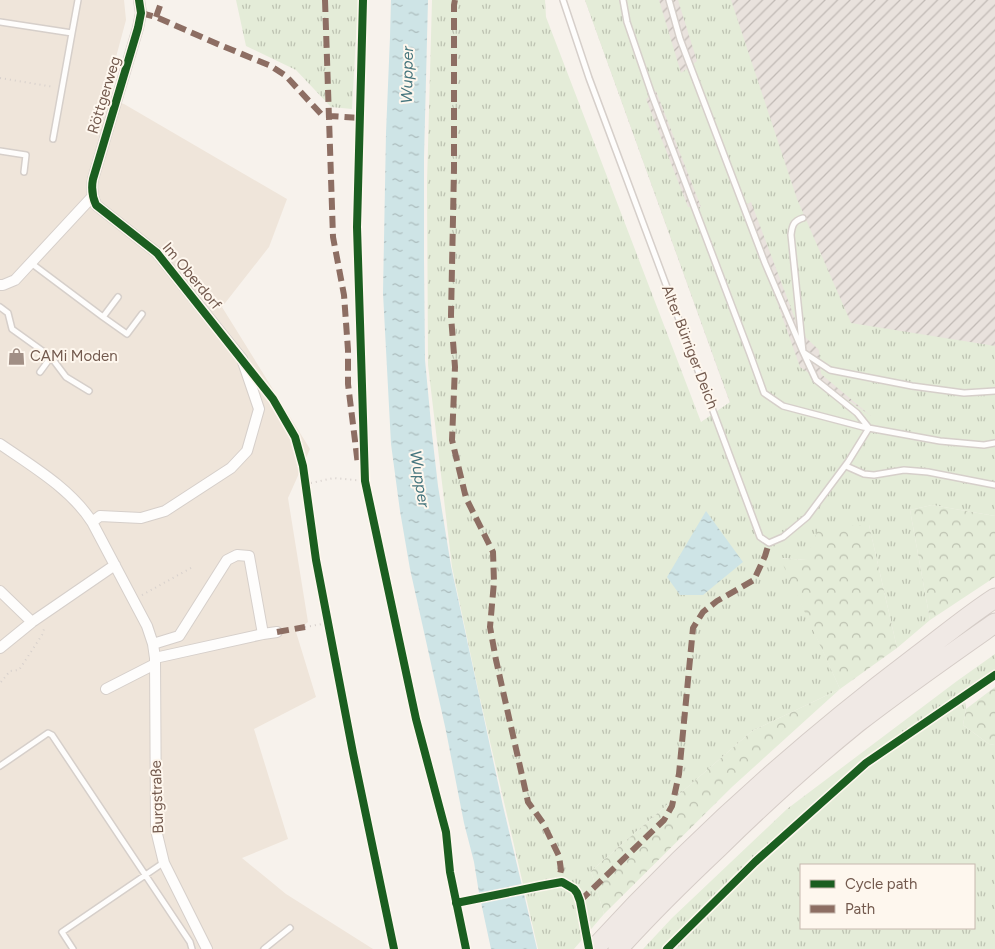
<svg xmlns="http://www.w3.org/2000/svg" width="995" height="949" font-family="Figtree,sans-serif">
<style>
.residential{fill:#efe5da}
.industrial{fill:url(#industrial-furrows)}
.grass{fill:url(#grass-tufts);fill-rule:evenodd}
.forest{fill:url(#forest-crowns)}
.water{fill:url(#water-ripples)}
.pier{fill:#f7f2ec}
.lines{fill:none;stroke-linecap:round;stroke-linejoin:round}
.lane-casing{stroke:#d6cfca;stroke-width:8}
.street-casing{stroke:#d6cfca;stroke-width:12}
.highway-casing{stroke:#d5ccc7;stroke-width:21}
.path{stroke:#d7d0cc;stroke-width:2;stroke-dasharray:1 4;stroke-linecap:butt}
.lane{stroke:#fefdfc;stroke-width:5}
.street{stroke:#fefdfc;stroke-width:10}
.highway{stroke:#f0e9e5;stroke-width:19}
.quiet{stroke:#8d6e63;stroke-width:6;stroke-dasharray:12 6;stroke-linecap:butt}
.cycleway-casing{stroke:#fef7ee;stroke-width:11}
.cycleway{stroke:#1b5e20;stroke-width:8}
.labels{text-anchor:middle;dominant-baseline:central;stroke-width:4;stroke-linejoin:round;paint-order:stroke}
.street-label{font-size:15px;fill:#735a4e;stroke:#fef7ee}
.poi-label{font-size:15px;fill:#735a4e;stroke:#fef7ee;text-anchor:start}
.water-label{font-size:16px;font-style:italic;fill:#46767e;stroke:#fef7ee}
</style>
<defs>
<pattern id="industrial-furrows" width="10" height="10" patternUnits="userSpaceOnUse" patternTransform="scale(1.25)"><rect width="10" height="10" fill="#e9e2dd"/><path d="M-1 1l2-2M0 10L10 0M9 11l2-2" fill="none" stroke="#c1bab5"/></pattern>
<pattern id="grass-tufts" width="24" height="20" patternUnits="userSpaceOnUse" patternTransform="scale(1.25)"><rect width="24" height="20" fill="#e4ecd8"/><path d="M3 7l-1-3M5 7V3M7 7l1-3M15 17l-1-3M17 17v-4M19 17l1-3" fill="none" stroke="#bdc2b1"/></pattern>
<pattern id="forest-crowns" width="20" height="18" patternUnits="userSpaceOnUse" patternTransform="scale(1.25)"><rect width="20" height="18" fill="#e4ecd8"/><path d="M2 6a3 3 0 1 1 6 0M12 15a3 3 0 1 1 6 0" fill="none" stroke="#bdc2b1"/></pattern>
<pattern id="water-ripples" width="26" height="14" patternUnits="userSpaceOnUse" patternTransform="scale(1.25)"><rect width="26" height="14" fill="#cee4e6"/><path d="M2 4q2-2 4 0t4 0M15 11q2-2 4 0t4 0" fill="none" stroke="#acbcbd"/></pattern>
</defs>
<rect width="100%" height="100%" fill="#f7f2ec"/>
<path class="residential" d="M0,0H124L126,20L105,98L124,104L287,199L269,247L222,307L310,449L288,498L308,622L296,632L316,697L254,729L288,839L242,858L286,894L373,949H0Z"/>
<path class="industrial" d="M585,0H995V472L730,403Z"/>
<path class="grass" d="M236,0H358L352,109L331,107L296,70L246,46Z
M432,0H545L546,17L701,422L730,402L585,0H659L681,73L697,61L678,0H731L797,199L851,323L995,346V516L932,505L910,510L930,620L897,648L869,525L806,560L781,558L840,689L752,731L591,871L604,914L574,949H538L479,694L452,567L428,365L427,183ZM656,91L701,207H688L646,99ZM751,202L800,332L819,350L821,374L871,416L800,367L743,206Z
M995,654V671L862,759L733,878L662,949H643L672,918L787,809L957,681Z
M965,700L966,709L963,725L989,744L995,745V949H675L761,862L854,778ZM801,865H974V928H801Z"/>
<path class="forest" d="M932,505L995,516V577L930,620L910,510Z
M869,525L897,648L840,689L732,787L604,914L591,871L752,731L840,689L780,558L806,560L819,527Z
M995,687V745L989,744L963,725L966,709Z"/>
<path class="water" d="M391,0H428L424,158V259L425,360L432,434L438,486L451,566L503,806L537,949H491L479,893L474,862L464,823L446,731L410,569L400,511L391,444L383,293L386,133L390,37Z
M706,511L743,562L703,595H680L667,577Z"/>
<path class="pier" d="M524,885L526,893L478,903L476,895Z"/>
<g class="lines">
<defs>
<path id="lane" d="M563,0L589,78L760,537L769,543L783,537L807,517L848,462L869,428L857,413L816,380L803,352L791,235C792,226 793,221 803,218
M623,0L627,22L652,95L750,354L764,393L783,406L863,427L940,441L984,445L995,443
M669,0L680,39L765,263L803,352L830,370L912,386L964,393L995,391
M0,22L72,33L53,139
M72,33L78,0
M0,151L26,155L24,172
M31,263L103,317L118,297
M0,307L8,313L12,329L51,357L40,372
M103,317L127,334L142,314
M51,357L66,377L89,391
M846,466L864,474L874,475L904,470L928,472L995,485
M0,766L48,733L52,735L190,942L192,949
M73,949L62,932L163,863
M264,949L290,928"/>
<path id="street" d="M0,285H3L15,280L92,197
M0,444C32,466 71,489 92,522L147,626L153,644L155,658L156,830L164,863L207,949
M92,522L100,516L141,518L165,511L231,468L247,451L259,409L242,359L157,253L96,205C92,196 91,189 93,179L138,28L141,13L139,0
M0,591L32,622
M153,644L179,636L227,560L237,555L249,556L263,634
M0,648L32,622L115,565
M155,658L263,634L277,632
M106,689L155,664"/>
<path id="highway" d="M594,949C691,843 798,746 913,659C940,639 967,616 995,598
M618,949C650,913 684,880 719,847C763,804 809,762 857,723C902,688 948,656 995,623"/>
</defs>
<use href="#lane" class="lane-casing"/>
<use href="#street" class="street-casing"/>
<use href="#highway" class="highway-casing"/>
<path class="path" d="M0,78L54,87
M306,484L334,478L365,481
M142,595L191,568
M305,627L328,623
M1,682L10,671L19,670L42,635L45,626"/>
<use href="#lane" class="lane"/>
<use href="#street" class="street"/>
<use href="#highway" class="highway"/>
<path class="quiet" d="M325,0L333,237L344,295L348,350V384L358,465
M455,0L454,5V169L451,316L455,367L452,440L466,498L493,552L494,582L490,627L496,660L528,802L543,823L559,856L561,870L558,882
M141,13L156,17L220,45L271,66L286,76L321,114L329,116L360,118
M156,17L162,0
M277,632L305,627
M580,901L664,820L672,806L679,774L693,628L703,612L717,601L754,580L765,556L769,543"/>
<defs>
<path id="cycleway" d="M139,0L141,13L138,28L93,179C91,189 92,196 96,205L157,253L273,399L295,437L303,466L316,560L353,753L394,949
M363,0L357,227L365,481L416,719L446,832L450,872L466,949
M456,903L540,886L562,882L574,889L577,893L580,901L589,949
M667,949L755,862L866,763L995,675"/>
</defs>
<use href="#cycleway" class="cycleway-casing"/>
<use href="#cycleway" class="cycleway"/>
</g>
<defs>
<symbol id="shop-bare" viewBox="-9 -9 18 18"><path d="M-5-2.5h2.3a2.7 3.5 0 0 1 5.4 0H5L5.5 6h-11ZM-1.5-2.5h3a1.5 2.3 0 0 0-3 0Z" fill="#a18f85" stroke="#fef7ee" stroke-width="2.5" paint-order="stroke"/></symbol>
</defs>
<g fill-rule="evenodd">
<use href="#shop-bare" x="4" y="344" width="25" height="25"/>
</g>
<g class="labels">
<g class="street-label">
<text transform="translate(104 95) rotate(-73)">Röttgerweg</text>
<text transform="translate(192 276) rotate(50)">Im Oberdorf</text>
<text transform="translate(690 347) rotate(69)">Alter Bürriger Deich</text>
<text transform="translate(157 797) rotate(-92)">Burgstraße</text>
</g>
<g class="poi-label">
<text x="30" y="356">CAMi Moden</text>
</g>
<g class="water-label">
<text transform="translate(407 75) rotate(-89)">Wupper</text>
<text transform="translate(420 479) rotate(81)">Wupper</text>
</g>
</g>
<rect x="800" y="864" width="175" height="65" fill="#fef7ee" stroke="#c6b8ae"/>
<rect x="810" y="880" width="25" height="8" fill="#1b5e20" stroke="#c6b8ae"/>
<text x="845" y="889" font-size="15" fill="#735a4e">Cycle path</text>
<rect x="810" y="905" width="25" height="8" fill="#8d6e63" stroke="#c6b8ae"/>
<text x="845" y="914" font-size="15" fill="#735a4e">Path</text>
</svg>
